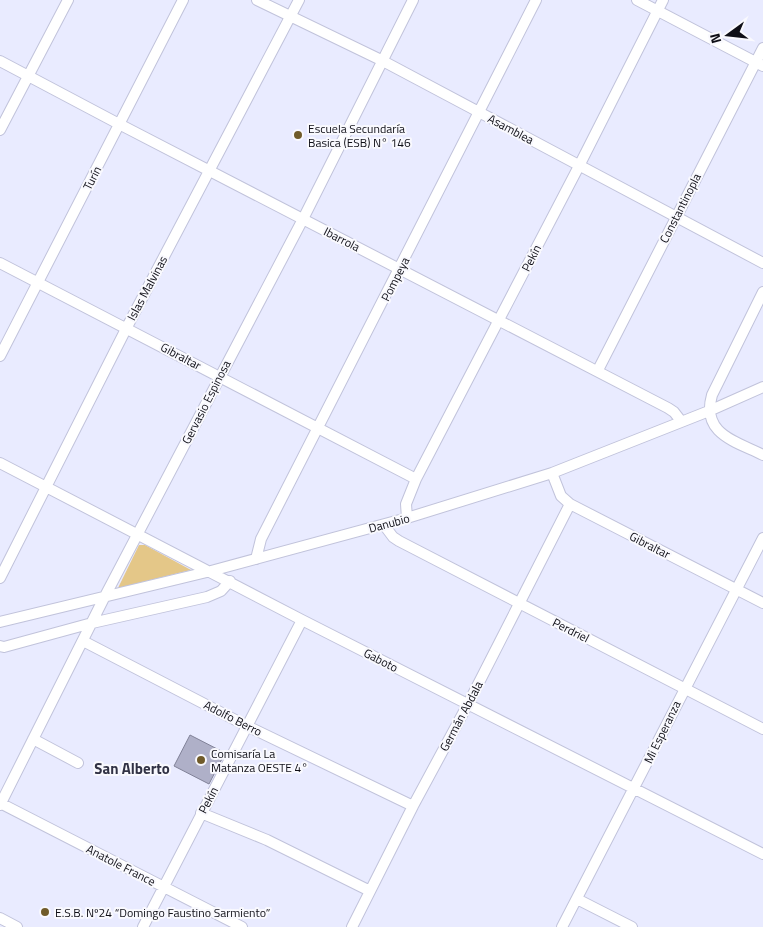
<svg xmlns="http://www.w3.org/2000/svg" width="763" height="927" font-family="'Titillium Web',sans-serif">
<style>
.green{fill:#e4c788}
.building{fill:#afb0c8;stroke:#818298}
.lines{fill:none;stroke-linecap:round;stroke-linejoin:round}
.minor-casing{stroke:#c1c3db;stroke-width:12}
.minor{stroke:#fff;stroke-width:10}
.poi-dot{fill:#705b2a;stroke:#f9f9fe;stroke-width:2}
.labels{text-anchor:middle;dominant-baseline:central;stroke-width:4;stroke-linejoin:round;paint-order:stroke}
.poi-label{font-size:12px;fill:#0f0f17;stroke:#f9f9fe;text-anchor:start}
.street-label{font-size:12px;fill:#0f0f17;stroke:#f9f9fe}
.quarter-label{font-size:15px;font-weight:bold;fill:#313245;stroke:#f9f9fe}
</style>
<rect width="100%" height="100%" fill="#e9ebff"/>
<path class="green" d="M139,545H145L191,570L118,588Z"/>
<path class="building" d="M190,735L225,753L209,784L174,766Z"/>
<g class="lines">
<defs>
<path id="minor" d="M257,0L381,60L763,263
M637,0L763,66
M0,61L119,124L668,408L674,412L681,421
M0,130L68,0
M0,263L416,479
M763,292L712,395C701,434 735,441 763,455
M0,356L183,0
M598,370L763,48
M0,463L302,620L763,854
M552,473L561,496L570,504L763,603
M407,518L406,504L416,479L579,166L663,0
M384,525L393,537L399,541L763,729
M256,559L261,539L536,0
M0,578L127,327L299,0
M0,622L211,571L407,518L552,473L709,411L763,387
M83,641L247,726L413,806
M0,646L4,647L92,623L207,597L221,591L230,581
M33,739L78,763
M0,803L242,927
M0,805L104,598L303,219L413,0
M201,813L267,840L370,891
M577,899L632,927
M0,918L17,927
M143,927L302,620
M352,927L413,806L468,704L570,504
M562,927L763,538"/>
</defs>
<use href="#minor" class="minor-casing"/>
<use href="#minor" class="minor"/>
</g>
<g class="poi-dot">
<circle cx="298" cy="135" r="5"/>
<circle cx="201" cy="760" r="5"/>
<circle cx="45" cy="912" r="5"/>
</g>
<g class="labels">
<g class="poi-label">
<text x="308" y="128">Escuela Secundaría<tspan x="308" dy="14">Basica (ESB) N° 146</tspan></text>
<text x="211" y="753">Comisaría La<tspan x="211" dy="14">Matanza OESTE 4°</tspan></text>
<text x="55" y="912">E.S.B. Nº24 “Domingo Faustino Sarmiento”</text>
</g>
<g class="street-label">
<text transform="translate(511 129) rotate(28)">Asamblea</text>
<text transform="translate(92 178) rotate(-63)">Turín</text>
<text transform="translate(680 208) rotate(-63)">Constantinopla</text>
<text transform="translate(342 239) rotate(27)">Ibarrola</text>
<text transform="translate(531 258) rotate(-63)">Pekín</text>
<text transform="translate(395 279) rotate(-63)">Pompeya</text>
<text transform="translate(147 288) rotate(-62)">Islas Malvinas</text>
<text transform="translate(181 356) rotate(28)">Gibraltar</text>
<text transform="translate(206 402) rotate(-63)">Gervasio Espinosa</text>
<text transform="translate(389 523) rotate(-15)">Danubio</text>
<text transform="translate(650 545) rotate(27)">Gibraltar</text>
<text transform="translate(571 630) rotate(27)">Perdriel</text>
<text transform="translate(381 660) rotate(27)">Gaboto</text>
<text transform="translate(461 716) rotate(-62)">Germán Abdala</text>
<text transform="translate(233 718) rotate(27)">Adolfo Berro</text>
<text transform="translate(662 732) rotate(-64)">Mi Esperanza</text>
<text transform="translate(208 800) rotate(-62)">Pekín</text>
<text transform="translate(121 865) rotate(27)">Anatole France</text>
</g>
<g class="quarter-label">
<text x="132" y="768">San Alberto</text>
</g>
</g>
<g transform="translate(728 35) rotate(255)" stroke="#f9f9fe" stroke-width="4" paint-order="stroke">
<path d="M0-4L9 19L0 12L-9 19Z" fill="#0f0f17"/>
<text y="-8" font-size="14" font-weight="bold" text-anchor="middle" fill="#0f0f17">N</text>
</g>
</svg>
